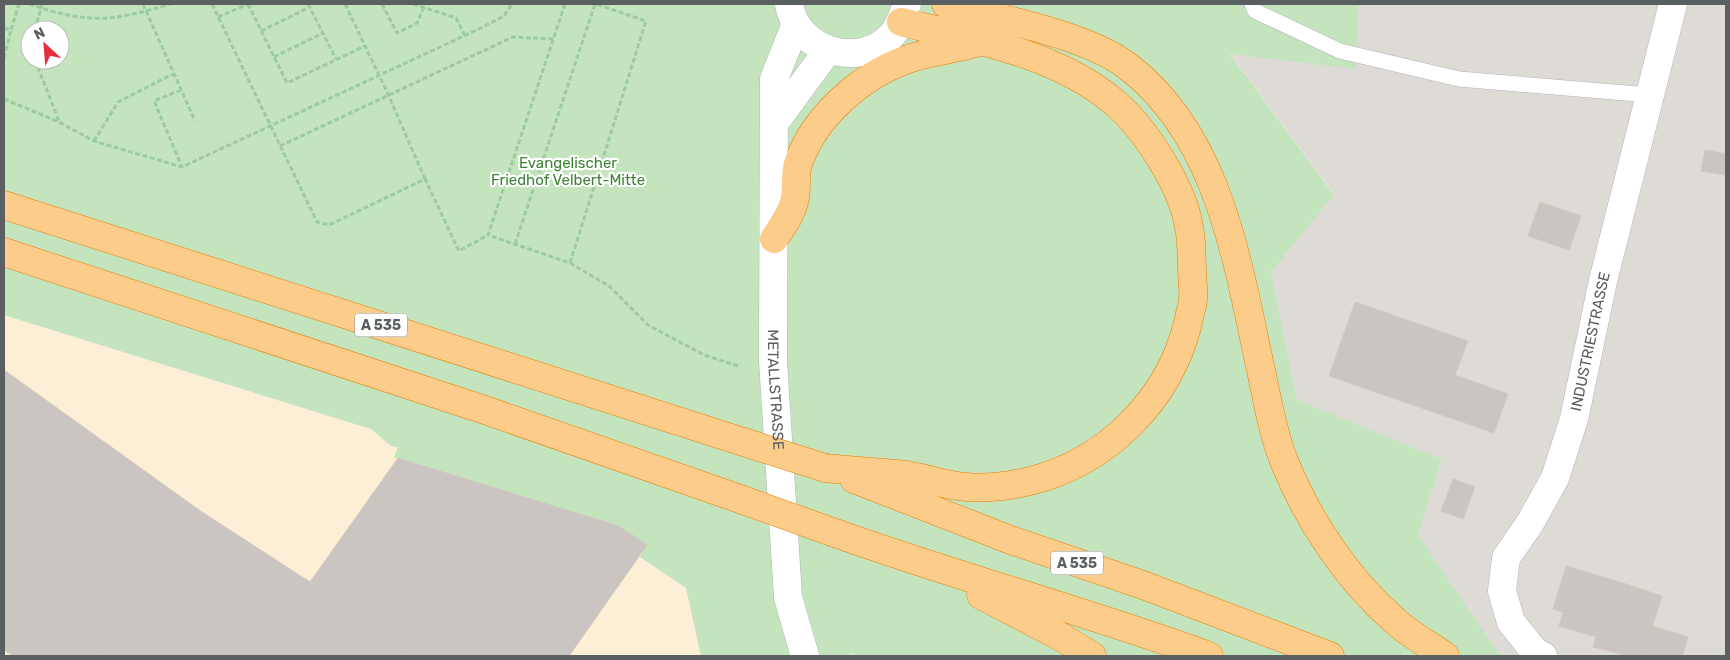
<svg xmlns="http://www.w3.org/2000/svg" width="1730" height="660" font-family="Rubik,sans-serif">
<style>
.commercial{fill:#fdeed6}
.industrial{fill:#dedad6}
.green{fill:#c4e4be;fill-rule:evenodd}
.building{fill:#cac5c1;stroke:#d1c9c0}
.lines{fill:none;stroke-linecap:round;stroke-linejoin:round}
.service-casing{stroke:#b2b5b9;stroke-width:16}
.minor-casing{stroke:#b2b5b9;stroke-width:29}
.secondary-casing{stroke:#b1b6b9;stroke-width:29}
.motorway-casing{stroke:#e97d04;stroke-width:29}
.path{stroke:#9bcca1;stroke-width:3;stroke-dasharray:5 2.5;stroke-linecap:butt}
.service{stroke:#fff;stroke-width:15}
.minor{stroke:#fff;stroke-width:28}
.secondary{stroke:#fff;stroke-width:28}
.motorway{stroke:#fbcc8a;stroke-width:28}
.motorway-bridge-casing{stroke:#e97d04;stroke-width:29;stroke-linecap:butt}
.motorway-bridge{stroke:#fbcc8a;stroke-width:28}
.labels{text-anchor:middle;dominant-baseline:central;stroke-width:4.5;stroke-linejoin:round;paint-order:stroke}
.shield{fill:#fff;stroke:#8c8f91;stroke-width:1}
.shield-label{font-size:14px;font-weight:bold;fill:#5a5f62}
.park-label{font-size:15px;fill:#3f8436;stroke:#fff}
.street-label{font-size:15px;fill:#5a5f62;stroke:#fff}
</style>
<rect width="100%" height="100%" fill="#ede8e1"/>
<path class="commercial" d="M4,315L371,429L391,445L398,447L394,457L647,545L640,557L686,588L701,656H4Z"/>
<path class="industrial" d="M1358,4H1726V656H1504L1498,652L1418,535L1442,459L1297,400L1271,272L1334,194L1230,53L1356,69Z"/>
<path class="green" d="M4,4H1358L1356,69L1230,54L1334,195L1271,272L1297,400L1442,459L1418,535L1498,652L1504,656H857L852,653V656H701L686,588L640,557L647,545L394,457L398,447L391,446L371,429L4,315ZM30,30H60V60H30Z"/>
<path class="building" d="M1705,150L1726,154V175L1701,171Z
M1540,202L1581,216L1569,250L1528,236Z
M1355,302L1468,341L1455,375L1508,394L1494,433L1329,376Z
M4,370L202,512L102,656H13L4,650Z
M398,458L619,526L647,545L569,656H415L310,582Z
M1453,479L1475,487L1463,519L1441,511Z
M202,512L310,582L415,656H102Z
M1566,566L1626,584L1606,650L1593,647L1596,637L1559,626L1563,612L1553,609Z
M1626,584L1662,596L1643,656H1627L1606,650Z
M1652,626L1688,637L1682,656H1643Z"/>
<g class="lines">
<defs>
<path id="service" d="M1252,4L1255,11L1340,51L1459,79L1650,95"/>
<g id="minor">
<path id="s1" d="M1543,656L1535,652L1511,622L1502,591L1506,558L1530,523L1555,478L1574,419L1603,281L1673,4"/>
</g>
<g id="secondary">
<path d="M789,4C796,50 859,71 892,35C900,26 903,15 907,4"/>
<path id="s2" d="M796,24L774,79L773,361L788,597L805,656"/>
<path d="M776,121L828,50"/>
</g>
<path id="motorway" d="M946,4C996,18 1084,34 1126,65C1221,136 1238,267 1262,375C1268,403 1273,434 1284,461C1308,520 1346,578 1394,620C1409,634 1428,644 1445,656
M4,205L731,438
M774,239C781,228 791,215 794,202C798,190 794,176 798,164C814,116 862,75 908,59C930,51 953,50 975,43
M4,252L485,410L740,499
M825,468C852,471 880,472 907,475C927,478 946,486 966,487C987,489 1009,486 1030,481C1107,462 1169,400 1188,323C1189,316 1192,308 1193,300C1194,290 1192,279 1192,268C1191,255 1192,240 1189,227C1183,187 1145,128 1114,102C1056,53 973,39 901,22
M854,479L1008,539L1143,585L1330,656
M835,533C958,577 1086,611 1209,656
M981,595L1063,638L1092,656"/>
</defs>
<use href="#service" class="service-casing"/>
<use href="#minor" class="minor-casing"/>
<use href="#secondary" class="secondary-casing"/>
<use href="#motorway" class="motorway-casing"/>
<path class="path" d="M29,4C87,24 112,22 170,4
M143,4L195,121
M212,4L317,222L329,225L425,179L459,251L488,235
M248,4L287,83L365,46
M308,4L336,59
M345,4L388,94L425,179
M382,4L397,33L417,23L424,7
M413,4L456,18L465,36
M565,4L488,235L570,263L609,286L648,325L704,355L738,366
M218,17L248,4
M4,28L11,30L19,4
M35,30L42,4
M261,31L310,7
M274,57L323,33
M4,58L11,30
M35,60L59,121
M181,90L154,101L182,167
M4,99L59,122L94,141L182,167L481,28L504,16L512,4
M94,141L118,102L173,74
M280,146L513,37L553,39
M515,244L595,4
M570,263L646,21L596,4"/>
<use href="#service" class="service"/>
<use href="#minor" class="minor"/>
<use href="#secondary" class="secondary"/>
<use href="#motorway" class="motorway"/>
<defs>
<path id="motorway-bridge" d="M731,438L825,468
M740,499L835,533"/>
</defs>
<use href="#motorway-bridge" class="motorway-bridge-casing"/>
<use href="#motorway-bridge" class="motorway-bridge"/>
</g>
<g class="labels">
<g class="shield">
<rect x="355" y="313.5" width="52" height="23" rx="4"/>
<rect x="1051" y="551.5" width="52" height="23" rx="4"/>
</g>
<g class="shield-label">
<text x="381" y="325">A 535</text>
<text x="1077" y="563">A 535</text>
</g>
<g class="park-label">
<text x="568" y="163">Evangelischer<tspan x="568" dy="17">Friedhof Velbert-Mitte</tspan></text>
</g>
<g class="street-label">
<text stroke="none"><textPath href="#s1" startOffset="348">INDUSTRIESTRASSE</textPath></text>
<text stroke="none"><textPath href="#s2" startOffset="370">METALLSTRASSE</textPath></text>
</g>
</g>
<rect width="1730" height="660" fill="none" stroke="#5a5f62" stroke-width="10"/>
<g transform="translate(45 45) rotate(334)"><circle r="24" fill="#ffffff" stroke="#bdbfc0"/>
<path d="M0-4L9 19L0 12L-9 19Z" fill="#e52e3d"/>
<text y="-8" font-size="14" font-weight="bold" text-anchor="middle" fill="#5a5f62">N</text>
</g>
</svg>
